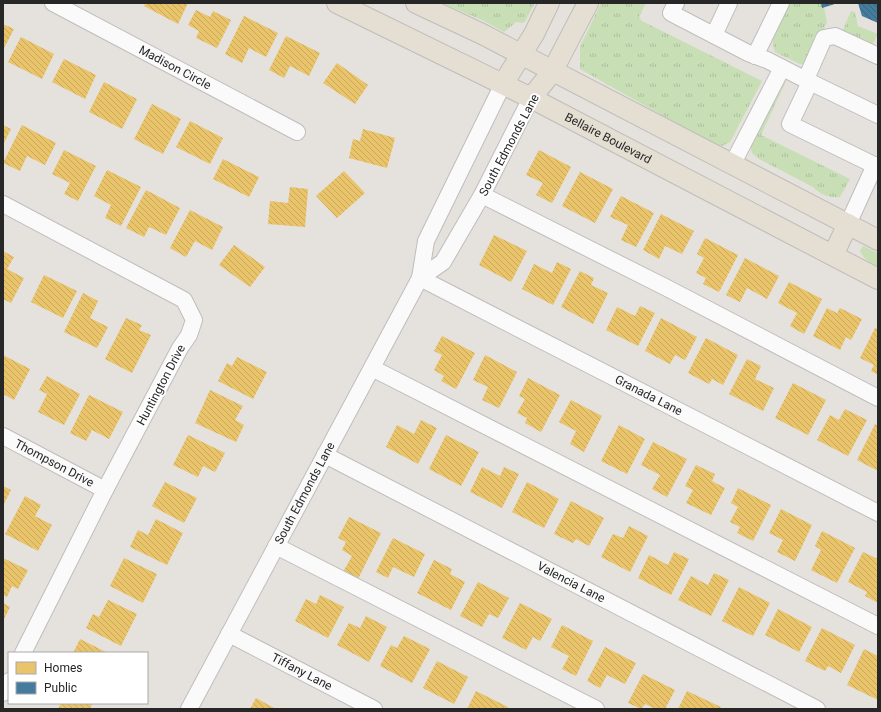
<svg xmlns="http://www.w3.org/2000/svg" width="881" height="712" font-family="Roboto,sans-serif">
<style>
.grass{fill:url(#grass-tufts)}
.homes{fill:url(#homes-back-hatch)}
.public{fill:url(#public-back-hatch)}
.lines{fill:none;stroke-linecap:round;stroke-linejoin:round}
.minor-casing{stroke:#bfbdbd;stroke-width:18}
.major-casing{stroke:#bebdbb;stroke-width:22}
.minor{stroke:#fbfafa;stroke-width:16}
.major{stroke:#e4dfd2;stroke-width:20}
.labels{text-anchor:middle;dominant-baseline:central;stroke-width:4;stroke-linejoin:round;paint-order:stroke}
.street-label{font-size:12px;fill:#272727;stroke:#fff}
</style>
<defs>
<pattern id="grass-tufts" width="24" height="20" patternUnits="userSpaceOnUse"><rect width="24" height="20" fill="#c8dfb6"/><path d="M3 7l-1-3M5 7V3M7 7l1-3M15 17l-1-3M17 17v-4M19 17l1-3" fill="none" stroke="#acbf9c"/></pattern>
<pattern id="homes-back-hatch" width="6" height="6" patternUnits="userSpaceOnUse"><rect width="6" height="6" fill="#e9c46a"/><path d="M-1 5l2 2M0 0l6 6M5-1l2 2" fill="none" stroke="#c8a85c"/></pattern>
<pattern id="public-back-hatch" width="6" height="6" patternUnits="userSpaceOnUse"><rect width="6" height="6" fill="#457b9d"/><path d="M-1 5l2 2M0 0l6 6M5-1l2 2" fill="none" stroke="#3a6580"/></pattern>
</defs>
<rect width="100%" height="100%" fill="#e5e1dc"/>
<path class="grass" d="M441,3H535L524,23L516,22L504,32L482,20Z
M601,3H646L639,17L642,21L762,81L730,142L722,146L713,144L580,69V47Z
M788,3H823L827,22L808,64H800L775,52C768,35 781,18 788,3Z
M851,11L855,12L858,26L878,34L871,47L842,32Z
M785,75L788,77L761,135L850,179L840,197C829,198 821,195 813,187L759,159L752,153L750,146Z
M863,246L878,253V269C870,264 864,259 860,251Z"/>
<path class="homes" d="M146,3H188L178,24L144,6Z
M196,10L210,17L213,11L231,20L217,48L196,38L199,31L188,25Z
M244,16L278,33L266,57L249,48L242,63L225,54Z
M3,24L14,29L3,50Z
M286,36L320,53L309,76L290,66L284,78L269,70Z
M21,37L54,54L42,79L8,62Z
M64,59L96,75L85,99L52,82Z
M337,63L368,85L355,104L323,83Z
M104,82L137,99L122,129L89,112Z
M152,104L181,119L163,154L134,139Z
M190,121L223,138L210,164L176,147Z
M3,125L11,129L3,145Z
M22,125L56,143L45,165L27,156L20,171L3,163Z
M363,129L395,138L387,168L349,158L353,139L360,141Z
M64,150L96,166L78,201L64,194L70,183L52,174Z
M539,150L571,167L552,203L536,195L543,183L526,175Z
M223,159L259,177L249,197L213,179Z
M107,170L141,187L121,226L105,218L111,205L94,196Z
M344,171L365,193L337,218L316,196Z
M580,172L613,189L595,223L562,206Z
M290,187L308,189L305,227L268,224L270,201L288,203Z
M146,190L180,208L166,235L149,227L144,237L126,228Z
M621,196L654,213L636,247L621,240L628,225L610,217Z
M190,210L223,227L212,250L195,241L186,257L170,248Z
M661,214L694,231L682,254L665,246L659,259L643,250Z
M494,235L527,251L511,282L479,265Z
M705,238L738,255L719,292L703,284L706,278L696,273L704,258L697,254Z
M234,245L265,267L250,287L219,265Z
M3,251L14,257L7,269L24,278L11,303L3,299Z
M745,258L779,276L767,299L747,288L740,302L726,295Z
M557,262L571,269L553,305L522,289L534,264L552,273Z
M580,271L594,278L591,285L608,293L593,324L561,307Z
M44,275L77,291L63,318L31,302Z
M789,282L822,299L804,334L790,326L797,313L778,303Z
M83,293L98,301L90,318L108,327L97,348L64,332Z
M640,306L655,313L638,346L606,330L617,307L635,316Z
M827,308L837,313L840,308L862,319L851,340L846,337L840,350L813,336Z
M126,318L142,325L139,330L151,335L132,373L105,359Z
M661,318L697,337L685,360L675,355L670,364L645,351Z
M875,328L878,329V375L871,371L874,365L860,358Z
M442,336L475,353L456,389L441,381L444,376L434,370L442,355L434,351Z
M706,338L738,355L723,385L712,379L709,384L688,373Z
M3,355L30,369L14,400L3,394Z
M485,355L517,372L499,408L482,400L488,387L473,380Z
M237,357L267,372L253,399L218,381L227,363L232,366Z
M747,359L761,366L755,379L774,388L763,411L729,394Z
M47,376L80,394L64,425L38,412L47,394L39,390Z
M528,378L560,395L541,432L525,423L527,418L517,413L525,399L519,396Z
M793,383L826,400L808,435L775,418Z
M210,390L243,406L235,420L244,425L236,442L195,423Z
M89,395L123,412L109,439L92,430L86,441L70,433Z
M571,400L602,416L584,452L570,444L576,431L559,422Z
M845,409L867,420L848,456L817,440L830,415L839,420Z
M421,420L437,428L418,464L386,447L397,425L414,434Z
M875,424L878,426V471L857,460Z
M619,425L645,439L627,474L601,461Z
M188,435L225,453L215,472L203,466L198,477L173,465Z
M446,435L479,452L461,486L429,469Z
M653,442L687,459L667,497L652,489L660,475L641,465Z
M696,465L715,474L712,481L725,488L711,515L686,503L693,490L685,486Z
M482,467L500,476L504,467L519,474L502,508L470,492Z
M165,482L197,498L184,523L152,506Z
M527,482L559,499L544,528L512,512Z
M3,486L11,490L3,506Z
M738,488L771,505L753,541L737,533L740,527L730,522L738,507L731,503Z
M25,496L41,505L35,516L52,525L38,551L5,534Z
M571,501L604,518L589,546L576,539L573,543L554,534Z
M781,509L812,525L795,561L777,552L783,540L769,533Z
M349,517L381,533L358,579L343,572L352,556L342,550L346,542L338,538Z
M156,519L183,533L167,565L130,547L138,530L148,535Z
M629,526L648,536L630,572L601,557L613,534L623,538Z
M822,531L855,548L837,583L811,570L821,550L815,546Z
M393,538L425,554L414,577L393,567L388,578L376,572Z
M674,552L689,559L671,595L638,578L649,555L668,565Z
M863,552L878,559V603L865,596L867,592L848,582Z
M3,558L28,570L18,589L12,586L7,597L3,595Z
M124,558L157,574L143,603L110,586Z
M434,560L452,569L450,574L465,582L451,610L417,593Z
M714,573L729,580L711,616L678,600L691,576L708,585Z
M478,582L509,598L498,618L489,614L482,627L460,616Z
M739,587L770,603L753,636L722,621Z
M320,595L344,607L328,638L295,621L306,599L316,604Z
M108,600L137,614L121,646L86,628L93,614L99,617Z
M3,603L10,607L3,621Z
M520,603L552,619L540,641L533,637L526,650L502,638Z
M778,609L812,627L799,652L765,635Z
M366,616L387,627L369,662L337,645L349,623L360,628Z
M562,625L593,641L576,676L562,669L569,656L551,647Z
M822,628L855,645L841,673L828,666L825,671L805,661Z
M404,636L430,649L412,683L380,666L391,645L397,648Z
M80,639L108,653H73Z
M605,647L636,663L625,684L607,675L600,688L587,681Z
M864,649L878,656V700L847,685Z
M437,661L468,677L454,704L423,688Z
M643,674L675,690L665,709H656L645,704L641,709L628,703Z
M476,691L508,707L507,709H467Z
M687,691L721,707L720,709H678Z
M256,698L276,709H250Z
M61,703H93L90,709H58Z"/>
<path class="public" d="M821,3H838L822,8Z
M858,3H878V23L862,16Z"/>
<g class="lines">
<defs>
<g id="minor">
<path id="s1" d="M53,3L297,132"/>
<path d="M676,3L671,13L748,53L767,60L810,82L790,124L878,167"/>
<path d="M714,35L729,3"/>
<path d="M755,56L781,3"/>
<path d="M806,79L824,38L835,36L878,56"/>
<path d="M810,82L878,115"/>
<path d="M732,165L782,68"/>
<path d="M482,195L667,288L878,398"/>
<path d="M3,204L184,300L194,320L189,335L180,348L105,490L23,653"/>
<path d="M848,224L875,165"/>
<path id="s2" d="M420,278L878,513"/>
<path d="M420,278L443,262L482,195L531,98"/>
<path d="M372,368L878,626"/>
<path id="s3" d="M3,436L105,490"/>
<path id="s4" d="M325,455L817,709"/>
<path d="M276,546L596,709"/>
<path id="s5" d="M229,634L374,709"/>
<path d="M3,693L9,681"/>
<path id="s6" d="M189,709L420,278L426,241L503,84"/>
</g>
<g id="major">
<path id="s7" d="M337,3L531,98L878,279"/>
<path d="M416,3L482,34L878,240"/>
<path d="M503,84L534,34L549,3"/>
<path d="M531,98L552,72L588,3"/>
<path d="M833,255L848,224"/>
</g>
</defs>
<use href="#minor" class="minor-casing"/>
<use href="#major" class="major-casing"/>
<use href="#minor" class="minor"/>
<use href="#major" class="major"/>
</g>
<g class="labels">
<g class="street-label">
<text stroke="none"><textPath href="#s1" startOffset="138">Madison Circle</textPath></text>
<text stroke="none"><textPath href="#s7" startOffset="303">Bellaire Boulevard</textPath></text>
<text transform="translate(509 145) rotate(-62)">South Edmonds Lane</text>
<text transform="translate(161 385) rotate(-62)">Huntington Drive</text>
<text stroke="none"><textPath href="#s2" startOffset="257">Granada Lane</textPath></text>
<text stroke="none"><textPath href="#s3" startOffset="58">Thompson Drive</textPath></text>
<text stroke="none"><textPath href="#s6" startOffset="245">South Edmonds Lane</textPath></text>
<text stroke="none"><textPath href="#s4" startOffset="277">Valencia Lane</textPath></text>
<text stroke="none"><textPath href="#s5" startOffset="82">Tiffany Lane</textPath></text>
</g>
</g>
<rect width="881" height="712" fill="none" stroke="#272727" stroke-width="8"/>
<rect x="8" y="652" width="140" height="52" fill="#ffffff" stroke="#a9a9a9"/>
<rect x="16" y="662" width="20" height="12" fill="#e9c46a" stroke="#a9a9a9"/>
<text x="44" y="672" font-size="12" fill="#272727">Homes</text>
<rect x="16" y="682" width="20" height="12" fill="#457b9d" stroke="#a9a9a9"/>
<text x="44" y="692" font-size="12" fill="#272727">Public</text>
</svg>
